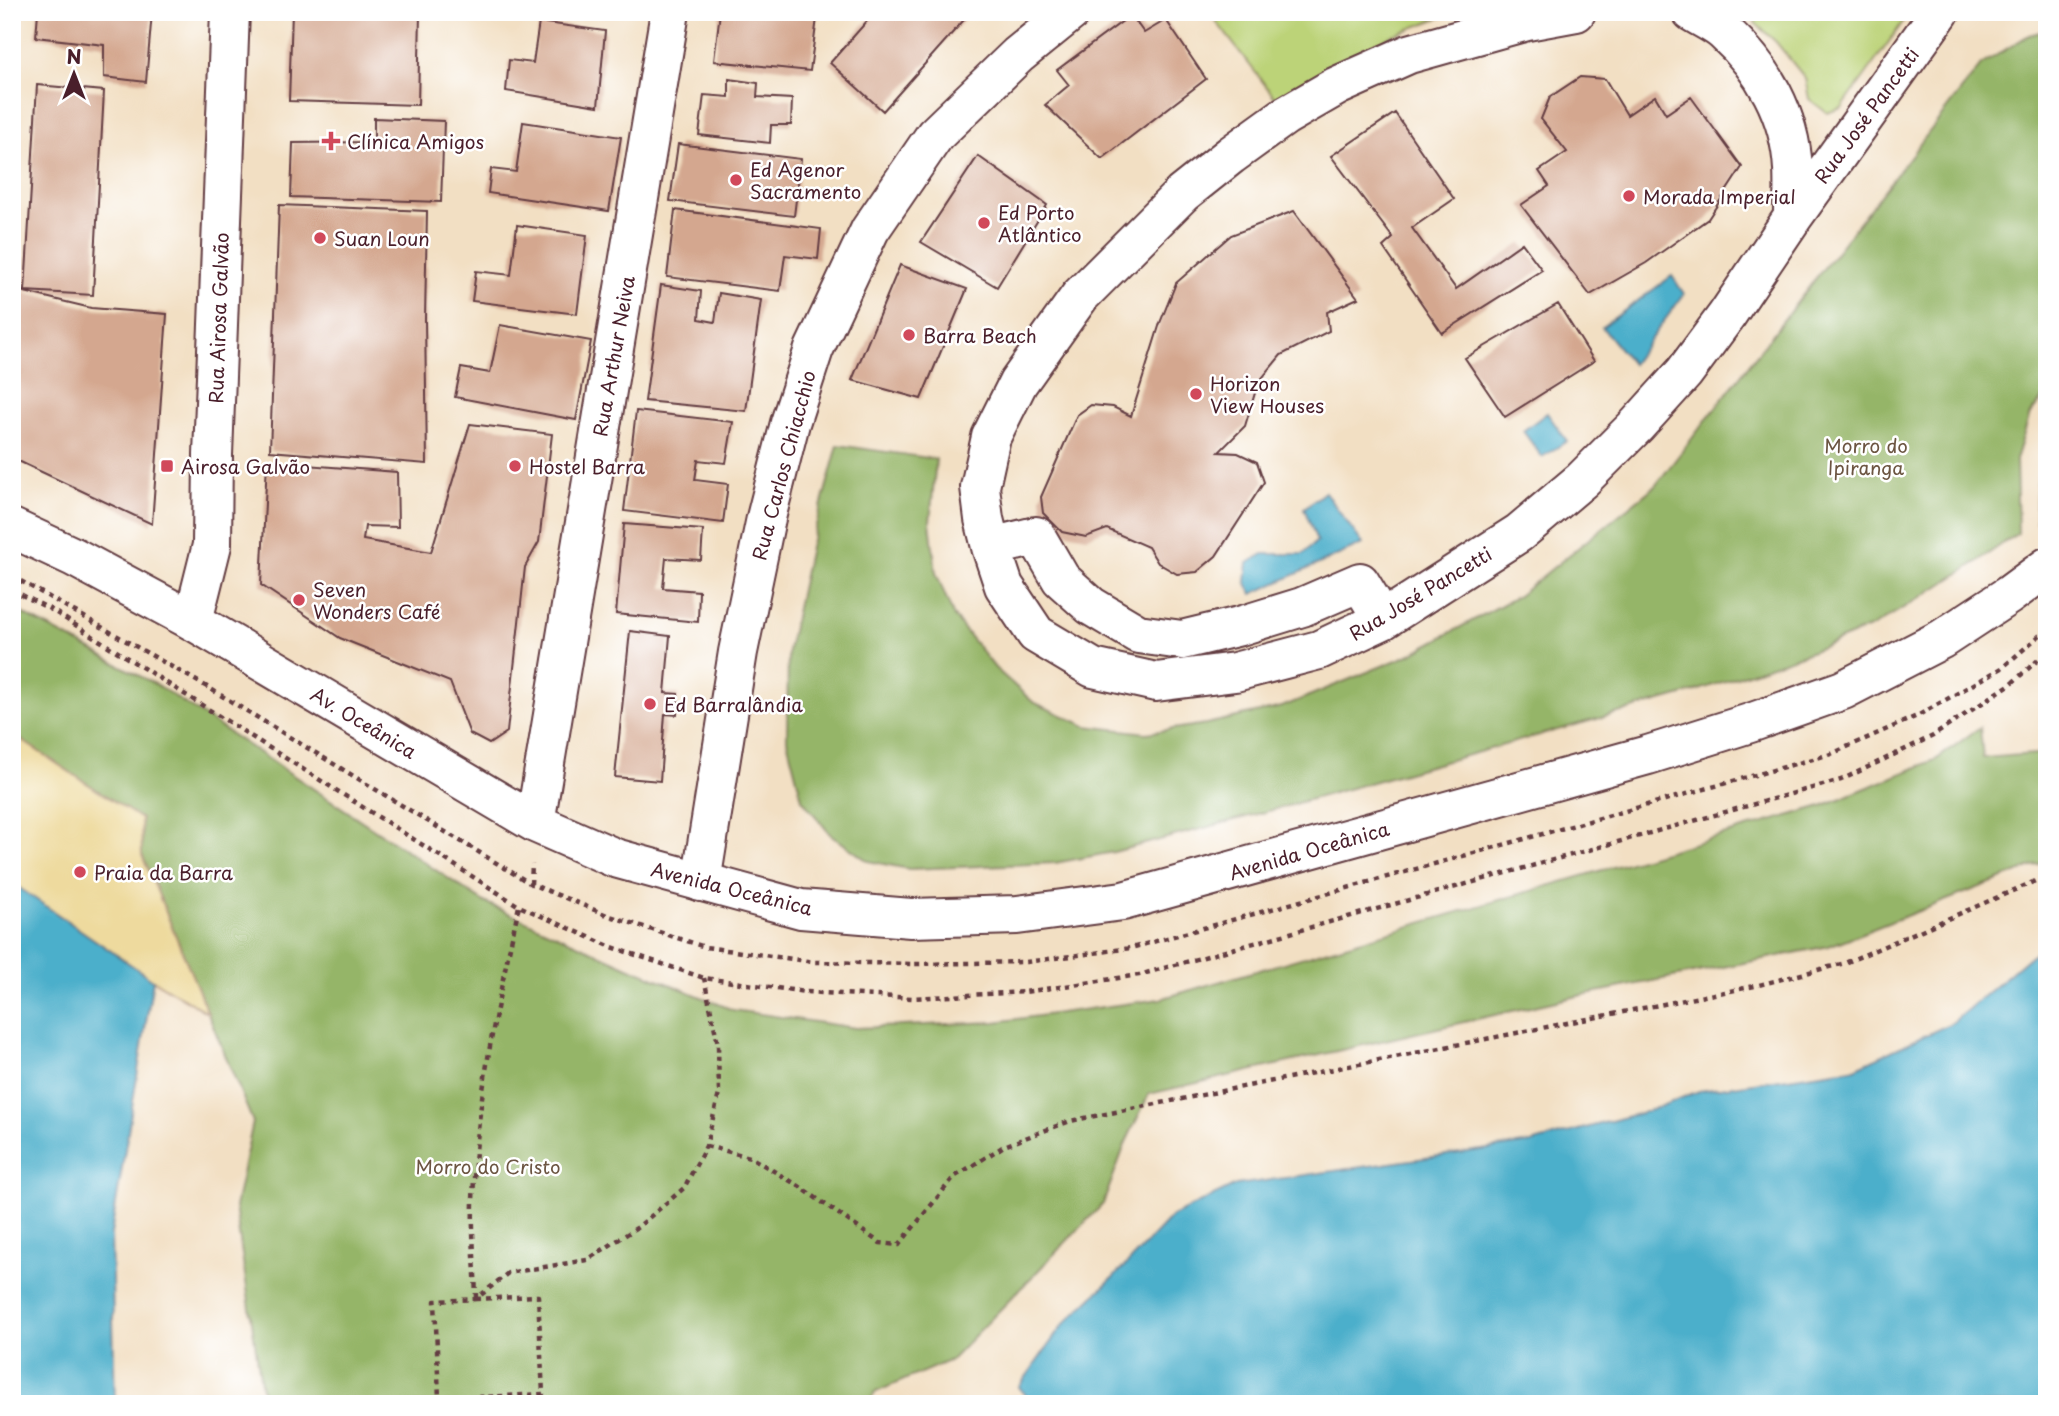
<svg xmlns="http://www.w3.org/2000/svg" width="2059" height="1416" font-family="'Playpen Sans',sans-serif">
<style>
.green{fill:#bcd378;stroke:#837952;stroke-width:2}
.forest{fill:#95b568;stroke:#706a4a;stroke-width:2}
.sand{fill:#eeda9e;stroke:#9c7c64;stroke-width:2}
.water{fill:#4cafcb;stroke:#4b677b;stroke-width:2}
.building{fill:#d4a78f}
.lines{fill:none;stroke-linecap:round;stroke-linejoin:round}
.minor-casing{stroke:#633c42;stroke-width:42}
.major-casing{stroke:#633c42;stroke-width:42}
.path{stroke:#633c42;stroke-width:4.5;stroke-dasharray:5 5;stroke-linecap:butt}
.minor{stroke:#fff;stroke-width:38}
.major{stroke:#fff;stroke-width:38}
.poi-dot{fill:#d1495b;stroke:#fff;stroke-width:2.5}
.labels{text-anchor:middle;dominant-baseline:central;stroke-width:5;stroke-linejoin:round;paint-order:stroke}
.street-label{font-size:19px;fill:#4a1f2b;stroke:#fff}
.poi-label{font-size:19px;fill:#4a1f2b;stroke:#fff;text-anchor:start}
.park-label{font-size:19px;fill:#6c5542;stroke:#fff}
</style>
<rect width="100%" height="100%" fill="#fff"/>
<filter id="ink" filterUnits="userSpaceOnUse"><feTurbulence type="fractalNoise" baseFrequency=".0143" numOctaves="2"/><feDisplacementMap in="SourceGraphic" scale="14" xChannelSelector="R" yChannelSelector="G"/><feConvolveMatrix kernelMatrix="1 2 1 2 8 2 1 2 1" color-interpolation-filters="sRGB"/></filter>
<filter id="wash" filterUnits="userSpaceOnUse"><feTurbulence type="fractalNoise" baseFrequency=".00686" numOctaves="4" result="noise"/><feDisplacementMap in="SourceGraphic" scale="28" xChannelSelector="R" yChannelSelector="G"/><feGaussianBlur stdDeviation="1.57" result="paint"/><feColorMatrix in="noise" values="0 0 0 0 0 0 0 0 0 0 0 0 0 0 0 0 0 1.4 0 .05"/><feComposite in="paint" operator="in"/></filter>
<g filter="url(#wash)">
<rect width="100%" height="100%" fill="#f2dfc3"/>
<path class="green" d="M1209,12H1455L1393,35L1276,99Z
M1757,12H1910L1842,108L1827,113L1809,99L1805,78L1776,42L1755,23Z
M2047,439V512L2036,522C2035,493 2038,467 2047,439Z"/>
<path class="forest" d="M2047,30V394L2030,414L2016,460L2018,533L1965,570L1872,627L1810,652L1693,692L1276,809L1114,852L1055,863L909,869L868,861L830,834L802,799L787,740L788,650L810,547L838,445L936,459L930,522L936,573L954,617L995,668L1033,702L1086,726L1147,733L1206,724L1282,707L1409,655L1518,596L1655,486L1981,65L2029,35Z
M12,608L157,685L484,902L628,967L733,1010L856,1028L995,1022L1160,999L1822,806L1937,759L1980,727L1983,758L2047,753V861L1829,946L1587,994L1149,1094L1126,1142L1103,1204L951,1360L876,1392L867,1404H264L235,1207L253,1122L142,855L141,819L12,734Z"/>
<path class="sand" d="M12,734L141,819L142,855L208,1013L153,980L12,883Z"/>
<path class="water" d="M1672,276L1684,294L1632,364L1602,327Z
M1547,413L1567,441L1542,457L1523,431Z
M1325,492L1363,544L1252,594L1246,581L1248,563L1263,554H1303L1317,541L1304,508Z
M12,883L153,980L111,1234L115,1404H12Z
M2047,942V1404H1033L1019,1387L1063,1325L1125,1266L1172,1216L1236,1185L1531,1143L1651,1110L1699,1091L1855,1068L1952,1023Z"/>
<g id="blocks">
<path class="building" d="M38,12H152L146,82L104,77V45L36,37Z
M292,12L420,13L418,105L289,101Z
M720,12H772L817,18L810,71L714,61Z
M875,12H971L883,111L830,63Z
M1131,15L1144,33L1166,20L1206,79L1102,159L1045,105L1069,85L1057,70Z
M539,22L605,31L598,106L506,91L509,60L533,63Z
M1580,77L1605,79L1627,115L1655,96L1666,114L1691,97L1742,167L1708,219L1646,263L1590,295L1521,205L1549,186L1539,171L1567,152L1541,119L1550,97Z
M729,79L758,83L757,97L792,99L791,125H771L770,143L699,135L704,95L729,97Z
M37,85L104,91L93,295L25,291Z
M1395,113L1454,199L1412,228L1456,289L1522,243L1542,270L1442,333L1383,247L1393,238L1331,156Z
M374,118L444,121L441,202L291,197L293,143L374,142Z
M523,122L621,137L609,211L488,193L491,169L516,172Z
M678,144L801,159L794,216L670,201Z
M978,156L1047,205L997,287L921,242Z
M12,196H17L14,235H12Z
M279,205L427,211L425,319L427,464L270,451Z
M675,210L821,229L818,259L785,255L780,291L667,277Z
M1294,211L1358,298L1327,312L1329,331L1281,355L1258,383L1245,426L1219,452L1238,453L1257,462L1264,482L1216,556L1197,572L1177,574L1158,563L1148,547L1107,529L1086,537L1062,532L1043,513L1041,497L1077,415L1091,405L1113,407L1131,416L1160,323L1176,283L1231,235Z
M517,225L587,235L577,314L472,301L476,271L511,275Z
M900,265L967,289L921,399L852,380Z
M661,285L701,291L699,319L715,322L719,293L761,300L746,411L645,401Z
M12,289L91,308L167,314L152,524L12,458Z
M1558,304L1594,361L1505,417L1465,358Z
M500,325L591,341L576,420L455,397L461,368L490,373Z
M636,411L733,422L726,463L698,460L695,480L728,484L723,523L624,511Z
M470,424L552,434L539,542L525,567L507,732L489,744L470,734L450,682L340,638L261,585L267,462L397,472L398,527L365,526L363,540L431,552Z
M624,524L703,530L701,560L666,558L663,588L699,591L698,622L616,614Z
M630,631L670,636L665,693L678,694L677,715L665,714L660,781L615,777Z"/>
</g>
</g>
<g filter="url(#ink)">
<use href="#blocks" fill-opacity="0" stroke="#633c42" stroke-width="2"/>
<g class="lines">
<defs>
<path id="minor" d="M1576,12L1527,21L1409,54L1337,86L1285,116L1231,155L1182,194L1080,296L1018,383L991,437L980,487L984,519L991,547L1004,586L1036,634L1093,668L1156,682L1235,672L1319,650L1383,620L1519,533L1582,480L1637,425L1684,373L1727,315L1793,217L1940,12
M1692,12C1703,19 1715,24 1724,32C1764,68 1790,115 1793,169C1794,185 1793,201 1793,217
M12,528L74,557L193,621
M991,547L1036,536L1061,579L1091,606L1138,634L1182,640L1240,626L1302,607L1360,582L1383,620
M701,882L738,652L766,518L790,423L814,349L870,230L935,135L1018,55L1071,12"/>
<path id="major" d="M230,12L213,455L212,545L193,621L535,823L615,858L801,909L911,918L1017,915L1123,901L1648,755L1750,723L1843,690L1942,639L2009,595L2047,567
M535,823L670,12"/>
</defs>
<use href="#minor" class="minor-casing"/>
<use href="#major" class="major-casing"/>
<path class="path" d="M12,576L209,688L531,884L607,915L705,947L814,962L915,964L1026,962L1131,948L1831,754L1917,716L2002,668L2047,629
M12,590L50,609L519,906L609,946L704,978L806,992L913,998L1025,992L1139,975L1841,780L1933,736L2012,683L2047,652
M531,884L532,864
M706,1146L750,1157L799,1186L880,1243L899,1245L954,1177L1004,1146L1070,1121L1755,986L1845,963L2047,876
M476,1298C475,1266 472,1234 473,1202C476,1102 497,1003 519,906
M476,1299L538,1296L543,1394L439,1399L435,1301L476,1299L508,1273L587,1260L638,1227L684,1188L706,1146L719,1094L718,1044L704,978"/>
<use href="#minor" class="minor"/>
<use href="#major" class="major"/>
</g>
</g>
<g class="poi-dot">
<path d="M327.5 130.5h7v7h7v7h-7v7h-7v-7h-7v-7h7z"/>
<circle cx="736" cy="180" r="7"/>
<circle cx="1629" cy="196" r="7"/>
<circle cx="984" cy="223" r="7"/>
<circle cx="320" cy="238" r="7"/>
<circle cx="909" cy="335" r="7"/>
<circle cx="1196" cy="394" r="7"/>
<rect x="160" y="459" width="14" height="14" rx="3.5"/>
<circle cx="515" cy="466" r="7"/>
<circle cx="299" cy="600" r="7"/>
<circle cx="650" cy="704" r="7"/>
<circle cx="80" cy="872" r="7"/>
</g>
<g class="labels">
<g class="street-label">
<text transform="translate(1866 115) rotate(-54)">Rua José Pancetti</text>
<text transform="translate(218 318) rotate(-88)">Rua Airosa Galvão</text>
<text transform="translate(613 356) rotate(-80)">Rua Arthur Neiva</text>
<text transform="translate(783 465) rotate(-75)">Rua Carlos Chiacchio</text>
<text transform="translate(1420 593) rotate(-31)">Rua José Pancetti</text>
<text transform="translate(364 722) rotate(31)">Av. Oceânica</text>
<text transform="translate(1309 850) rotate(-16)">Avenida Oceânica</text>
<text transform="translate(732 888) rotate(14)">Avenida Oceânica</text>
</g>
<g class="poi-label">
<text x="347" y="141">Clínica Amigos</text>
<text x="750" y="169">Ed Agenor<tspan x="750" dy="22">Sacramento</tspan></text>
<text x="1643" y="196">Morada Imperial</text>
<text x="998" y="212">Ed Porto<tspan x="998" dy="22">Atlântico</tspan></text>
<text x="334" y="238">Suan Loun</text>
<text x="923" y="335">Barra Beach</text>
<text x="1210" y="383">Horizon<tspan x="1210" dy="22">View Houses</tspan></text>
<text x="181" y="466">Airosa Galvão</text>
<text x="529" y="466">Hostel Barra</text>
<text x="313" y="589">Seven<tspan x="313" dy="22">Wonders Café</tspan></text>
<text x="664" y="704">Ed Barralândia</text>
<text x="94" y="872">Praia da Barra</text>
</g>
<g class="park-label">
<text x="1866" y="445">Morro do<tspan x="1866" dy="22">Ipiranga</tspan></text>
<text x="488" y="1166">Morro do Cristo</text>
</g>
</g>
<rect width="2059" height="1416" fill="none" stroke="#fff" stroke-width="42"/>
<g transform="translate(74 74)" stroke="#ffffff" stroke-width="5" paint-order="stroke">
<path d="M0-5L12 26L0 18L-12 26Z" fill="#4a1f2b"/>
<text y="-10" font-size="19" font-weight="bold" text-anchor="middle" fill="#4a1f2b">N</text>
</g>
</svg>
